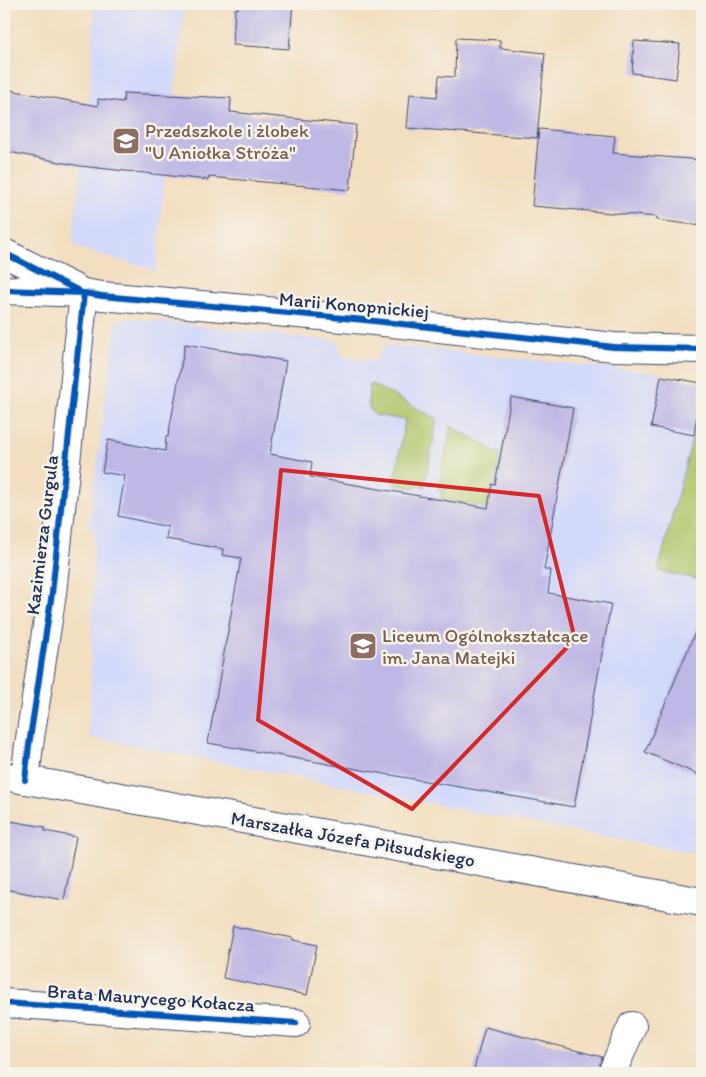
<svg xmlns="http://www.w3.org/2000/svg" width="706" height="1077" font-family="Itim,sans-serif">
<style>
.built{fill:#d3d9f9}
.green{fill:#adc66b;stroke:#647a64}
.building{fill:#bfb8e6}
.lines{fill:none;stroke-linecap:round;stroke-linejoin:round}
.minor-casing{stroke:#3b496d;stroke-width:30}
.major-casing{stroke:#3b496d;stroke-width:30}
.minor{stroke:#fff;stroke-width:28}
.major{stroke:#fff;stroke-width:28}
.cycleway-casing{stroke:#f7f3e8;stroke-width:9}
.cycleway{stroke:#0057b8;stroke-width:6}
.marked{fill:none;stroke:#d62828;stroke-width:4;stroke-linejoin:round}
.labels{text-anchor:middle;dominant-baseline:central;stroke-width:5;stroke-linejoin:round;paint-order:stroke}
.education-label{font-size:19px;fill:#785e54;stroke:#f7f3e8;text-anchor:start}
.street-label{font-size:19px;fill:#1b2f5e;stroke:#f7f3e8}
</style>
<rect width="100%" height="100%" fill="#f7f3e8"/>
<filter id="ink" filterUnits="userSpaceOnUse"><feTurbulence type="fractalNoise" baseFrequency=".02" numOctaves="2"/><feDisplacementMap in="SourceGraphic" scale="10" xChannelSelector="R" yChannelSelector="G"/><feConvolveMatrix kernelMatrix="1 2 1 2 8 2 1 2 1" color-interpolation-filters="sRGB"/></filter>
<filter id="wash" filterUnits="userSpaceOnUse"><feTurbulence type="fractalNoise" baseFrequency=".0096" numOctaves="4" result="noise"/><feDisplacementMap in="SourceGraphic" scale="20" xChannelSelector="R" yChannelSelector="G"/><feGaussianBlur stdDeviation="1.12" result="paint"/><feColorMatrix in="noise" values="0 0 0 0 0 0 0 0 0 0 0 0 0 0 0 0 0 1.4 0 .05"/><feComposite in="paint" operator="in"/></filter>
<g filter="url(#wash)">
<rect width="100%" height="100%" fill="#f3dec0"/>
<path class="built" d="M95,4H185L165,175L156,271L84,250L72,243L89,98Z
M130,318L337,341L342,357L376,361L385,345L660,373L651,427L693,435L702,434V854L593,835L89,737L94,529L88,528L116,323Z"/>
<path class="green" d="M370,383L437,419L424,487L417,485L415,488L394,484L405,420L375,415C365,406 369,396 370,383Z
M451,426L492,449V452L501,453L495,485L492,484L491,509L441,500L442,490L438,489Z
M694,432L702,434V580L658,571Z"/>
<g id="blocks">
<path class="building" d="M238,4H293L289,49L233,45L235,9H238Z
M456,38L500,40V48L545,53L537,138L407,128L410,94L437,97L439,76L455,77Z
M634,41L680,44L676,79L632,73Z
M4,89L98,106V99L123,102L124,93L231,98L230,112L356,125L350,190L209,177L208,180L80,166L4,151Z
M539,129L615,136L613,153L702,160V226L657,220V217L532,206Z
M185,344L286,361L270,454L312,462L310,477L488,508L492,484L495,485L511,397L573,408L544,570H551L548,593L611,604L574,807L208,743L241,558L222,555L223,549L166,539L168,527L118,516L125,476L102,472L108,440L165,451L166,436L168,437Z
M661,376L702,383L694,435L651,427Z
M702,616V776L645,752Z
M4,820L45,827V831L76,837L64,900L4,889Z
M233,926L293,938V940L317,945L307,995L223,978Z
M485,1027L602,1057L597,1073H473Z"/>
</g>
</g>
<g filter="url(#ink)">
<use href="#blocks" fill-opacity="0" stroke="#3b496d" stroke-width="1"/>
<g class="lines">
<defs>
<path id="minor" d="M4,253L76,289
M4,290L84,293L102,296L365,320L614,347L702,349
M25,780L29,745L52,593L84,293
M4,1003L296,1023
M612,1073L632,1026"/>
<path id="major" d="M4,776L702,902"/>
</defs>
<use href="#minor" class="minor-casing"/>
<use href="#major" class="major-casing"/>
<use href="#minor" class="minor"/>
<use href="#major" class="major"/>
<defs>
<path id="cycleway" d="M4,253L79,291
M4,290L84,293L102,296L365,320L614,347L702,349
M25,780L29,745L52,593L84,293
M4,1003L296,1023"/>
</defs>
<use href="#cycleway" class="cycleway-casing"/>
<use href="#cycleway" class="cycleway"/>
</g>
</g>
<path class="marked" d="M281,470L539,496L575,639L412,809L258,720Z"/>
<defs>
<symbol id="school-square" viewBox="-11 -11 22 22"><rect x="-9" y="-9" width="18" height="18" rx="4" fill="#8d6e63" stroke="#f7f3e8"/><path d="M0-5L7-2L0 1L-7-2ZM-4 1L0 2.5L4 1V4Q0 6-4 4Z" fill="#fff"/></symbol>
</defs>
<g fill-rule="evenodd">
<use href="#school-square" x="110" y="125" width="32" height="32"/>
<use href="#school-square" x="347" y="630" width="32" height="32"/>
</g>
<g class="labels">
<g class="education-label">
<text x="145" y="130">Przedszkole i żlobek<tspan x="145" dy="22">"U Aniołka Stróża"</tspan></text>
<text x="382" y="635">Liceum Ogólnokształcące<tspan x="382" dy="22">im. Jana Matejki</tspan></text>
</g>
<g class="street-label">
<text transform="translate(354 305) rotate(5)">Marii Konopnickiej</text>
<text transform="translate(42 535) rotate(-83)">Kazimierza Gurgula</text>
<text transform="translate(353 839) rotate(10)">Marszałka Józefa Piłsudskiego</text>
<text transform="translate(151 998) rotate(4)">Brata Maurycego Kołacza</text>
</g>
</g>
<rect width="706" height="1077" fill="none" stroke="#f7f3e8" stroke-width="20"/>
</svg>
